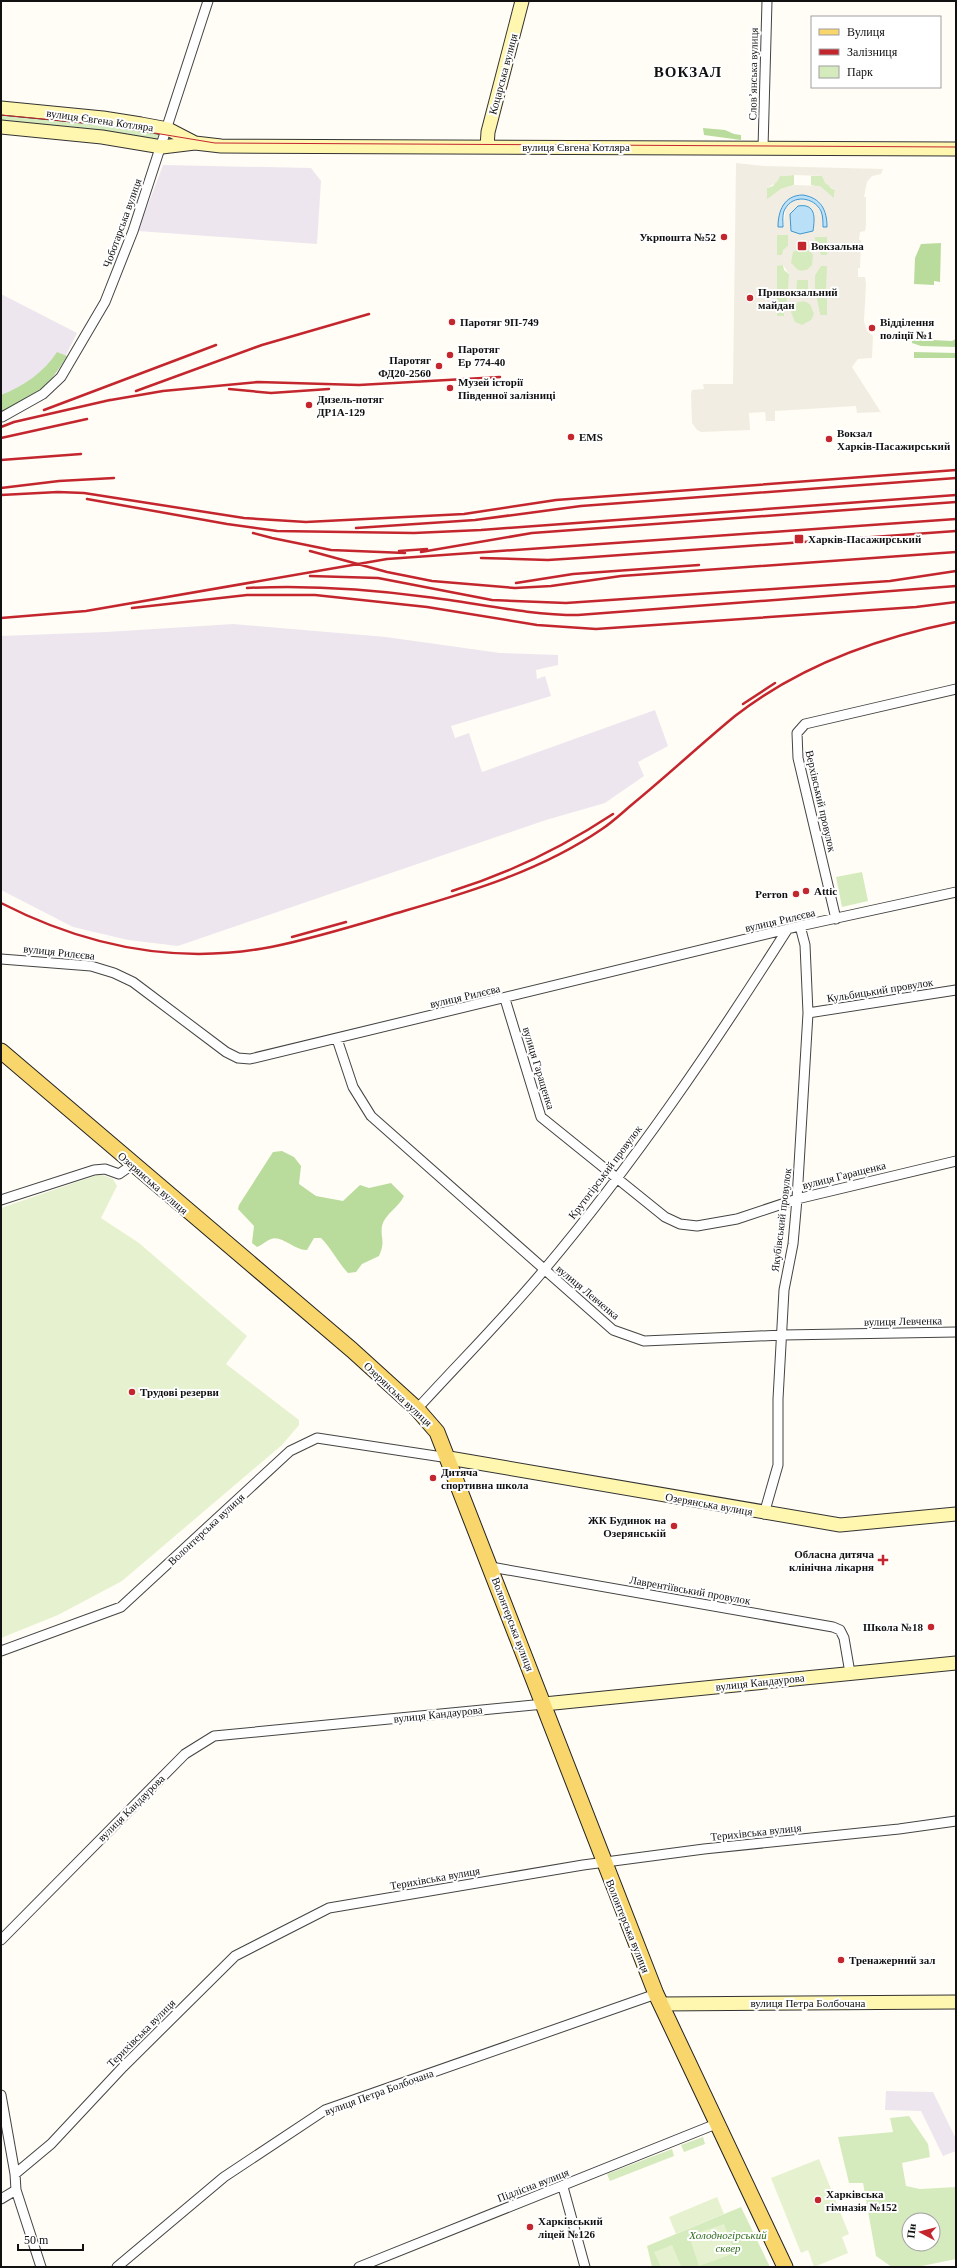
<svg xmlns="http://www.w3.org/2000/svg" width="957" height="2268" font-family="'Times New Roman',serif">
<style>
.industrial{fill:#eee6ef}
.green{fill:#d5ebbd;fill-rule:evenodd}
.forest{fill:#b9dc9c}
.pitch{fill:#e6f2cf}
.plaza{fill:#f1ede2;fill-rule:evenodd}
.water{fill:#b9e0f7;stroke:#3f96cf}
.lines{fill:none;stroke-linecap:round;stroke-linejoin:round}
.street-casing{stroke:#444;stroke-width:11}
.secondary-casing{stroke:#333;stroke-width:15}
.primary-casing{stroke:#222;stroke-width:17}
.street{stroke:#fff;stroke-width:9}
.secondary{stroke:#fff6b0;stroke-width:13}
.primary{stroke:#f9d66b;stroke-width:15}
.tram{stroke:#c4262e;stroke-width:1}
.rail{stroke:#c4262e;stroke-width:2.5}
.poi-dot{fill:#c4262e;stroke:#fff;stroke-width:1.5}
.labels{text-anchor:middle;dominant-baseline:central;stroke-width:4;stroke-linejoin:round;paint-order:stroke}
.street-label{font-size:11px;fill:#111;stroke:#fff}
.poi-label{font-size:11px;font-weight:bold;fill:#111;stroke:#fff;text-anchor:start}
.park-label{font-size:11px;font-style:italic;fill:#2f6b1f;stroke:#fff}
.district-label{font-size:15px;font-weight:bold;letter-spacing:1px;fill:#111;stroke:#fff}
</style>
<rect width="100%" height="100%" fill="#fffdf5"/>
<path class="industrial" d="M163,165L311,168L321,181L317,244L138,231Z
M1,294L77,333L65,357L1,409Z
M233,624L386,637L500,653L558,655V665L536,670L537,679L545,676L551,696L451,726L455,738L469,733L482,772L655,710L668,746L638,762L644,776L605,803L546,820L178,946L128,940L73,927L1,890V636L106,632Z
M886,2091L933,2092L956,2139V2151L943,2156L921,2111L885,2110Z"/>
<path class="green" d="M1,113L104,123L159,133L157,142L1,122Z
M794,175V185L781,189L767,200V188L773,186L779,176Z
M811,176H822L831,188L835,190L834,199L820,187L811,185Z
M777,235H788V246L782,255H777Z
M815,237H827V255H821L815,245Z
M790 259a12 12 0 1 1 24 0a12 12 0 1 1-24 0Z
M777,265H783L784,270L789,274V289H777Z
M820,266H827V289H815V275Z
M796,279L808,280V294H796Z
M777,295H788L784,316H777Z
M816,295H827V315L820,316Z
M790 313a12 12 0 1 1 24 0a12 12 0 1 1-24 0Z
M862,872L868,901L842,907L836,877Z
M909,2116L928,2144L930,2157L902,2163L906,2186L920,2189L956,2187V2259L917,2267H892L876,2256L863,2183H849L838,2137L893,2132L890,2118ZM909,2220H933V2244H909Z
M703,2137L705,2144L684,2152L681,2145Z
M672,2149L674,2156L610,2181L607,2174Z
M741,2207L770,2267H652L647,2246Z"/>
<path class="forest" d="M703,128L725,130L734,134L741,135V140L704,135Z
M941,243L940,282L934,281V285L914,284L915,258L921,244Z
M912,339L952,341L956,339V347L921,346L912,343Z
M57,352L67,356C48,388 34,397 1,413V395C24,386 44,372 57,352Z
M914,352L956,353V358H914Z
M282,1151L294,1157L301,1166L299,1184L316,1196L343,1201L360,1185L369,1188L391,1183L404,1196C399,1207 384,1215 382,1226C380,1239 386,1240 379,1256L362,1264L356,1272L348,1273C337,1261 332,1249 321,1238H314L307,1250C295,1251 282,1235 271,1239C266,1241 262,1245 257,1247L252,1243L254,1226L238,1209L239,1205L273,1152Z"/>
<path class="pitch" d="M100,1174L113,1179L117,1186L101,1218L139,1243L247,1336L226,1364L299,1420V1425L282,1445L122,1581L58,1615L1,1638V1208Z
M819,2159L849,2234L842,2237L848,2253L814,2267L808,2250L801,2253L771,2178Z
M717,2197L724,2214L676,2234L669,2217Z
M724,2224L735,2253L699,2266L689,2236Z
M672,2245L681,2266L661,2267L654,2252Z"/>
<path class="plaza" d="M736,163L765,166L883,169L881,174L872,176L867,182L864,197H866V225L865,231L860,232L859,240H861L860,268H858V277H865L866,284L864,321L867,331L873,336L872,358L858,359L852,367L882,414L880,412L857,413L856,406L775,411V421H766L765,412L749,413L750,430L701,432L697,430L692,423L691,394L692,390L704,389L703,384H733ZM794,175L822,176L825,183L835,190L834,198L820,186L794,185L781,189L767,199V188L777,182L780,176ZM799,195L812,197L820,202L826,213L827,227H823L822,214L817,205L808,200L799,199L789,203L786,208L783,227H778L781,208L790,198ZM777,235H788V246L783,250L782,255H777ZM815,237H827V255H821L815,245ZM800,248L807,249L813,254L812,265L807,270L799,271L791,263L793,252ZM783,265L789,274L788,289H777V266ZM821,266H827L826,289H815V275ZM797,280H808V294H796ZM777,295H788L784,316H777ZM816,295H827V315H820ZM804,301L810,304L814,314L811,320L802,325L795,322L791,312L796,303Z"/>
<path class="water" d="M803,195C821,198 827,210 827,227H823C823,222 823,216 821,211C814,197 793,194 785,209C782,214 783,221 783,227H778C778,211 784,195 803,195Z
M798,206C816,203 815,218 813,231L800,234L791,231L790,214Z"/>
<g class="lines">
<defs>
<path id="street" d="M763,148L767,1
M2,417L43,394L61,377L105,302L133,231L208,1
M836,919L798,758L797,733L805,724L956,689
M1,959L91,966L114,973L133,982L226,1052L238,1058L250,1059L800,926L956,892
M505,999L541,1117L665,1217L680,1224L697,1226L737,1219L797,1199L956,1161
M808,1013L956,990
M337,1039L353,1087L371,1116L613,1330L644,1341L783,1335L956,1332
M1,1200L94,1170L105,1169L119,1174L132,1165
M417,1409C459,1363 504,1318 544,1270C634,1163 712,1048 787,930
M764,1514L778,1465V1399L784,1290L793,1244L797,1199L808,1013L805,945L800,926
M491,1567L833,1627L840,1630L844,1638L850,1673
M1,1651L121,1607L290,1451L317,1438L449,1458
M1,1940L185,1754L214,1736L544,1704
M1,2095L15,2174L16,2190L41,2267
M15,2174L51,2144L123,2067L235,1956L329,1908L583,1865L704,1849L899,1829L956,1821
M563,2187L585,2267
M1,2199L16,2190
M117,2267L224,2177L325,2110L656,1994
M359,2267L716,2124"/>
<path id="secondary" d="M1,108L103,118L141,124L168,129L195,143
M1,127L102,137L162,147L195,143L221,146L956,149
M487,147L488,132L522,1
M449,1458L840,1525L956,1514
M544,1704L956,1663
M660,2004L956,2002"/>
<path id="primary" d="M1,1051L352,1350L417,1409L437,1432L656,1994L785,2267"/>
</defs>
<use href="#street" class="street-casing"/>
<use href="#secondary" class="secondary-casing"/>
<use href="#primary" class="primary-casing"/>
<use href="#street" class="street"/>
<use href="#secondary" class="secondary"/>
<use href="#primary" class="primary"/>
<path class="tram" d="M1,115L106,125L215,143L956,147"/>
<path class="rail" d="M229,389L271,393L329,389
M136,391L262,345L369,314
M105,401L163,391L258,382L359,385L500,377
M44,410L216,345
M1,427L14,422L110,400
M1,438L87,419
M1,460L81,454
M1,488L59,481L114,478
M1,495L58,492L84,493L244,518L306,522L464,514L556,500L956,470
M87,499L227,524L277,531L414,533L481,530L956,495
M356,528L475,520L581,506L956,478
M253,533L272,538L331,550L405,553
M310,551L387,572L432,581L515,588L551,586L621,576L956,552
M399,551L427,549
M421,552L532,533L956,502
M481,558L548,560L579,558L956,531
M310,576L378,578L492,600L566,603L890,581L956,571
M516,583L573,574L699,565
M247,588C306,585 368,589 427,597C477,603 527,615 578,615L956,586
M132,608L247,595H315L427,607L537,625L596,629L916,607L956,602
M1,618L86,611L387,559L956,519
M743,704L775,683
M452,891C510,873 563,847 613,814
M1,903C85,946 177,965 271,947C316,938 360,924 404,911C473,891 542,870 602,829C614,821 624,811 635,802C669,774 701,744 735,716C799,666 877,638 956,622
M292,937L346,922"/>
</g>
<g class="poi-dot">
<circle cx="724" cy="237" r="4"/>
<rect x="797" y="241" width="10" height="10" rx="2"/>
<circle cx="750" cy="298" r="4"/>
<circle cx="452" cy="322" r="4"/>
<circle cx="872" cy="328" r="4"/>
<circle cx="450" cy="355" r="4"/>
<circle cx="439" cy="366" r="4"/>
<circle cx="450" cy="388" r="4"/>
<circle cx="309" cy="405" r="4"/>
<circle cx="571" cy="437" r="4"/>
<circle cx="829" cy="439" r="4"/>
<rect x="794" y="534" width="10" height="10" rx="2"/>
<circle cx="806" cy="891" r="4"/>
<circle cx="796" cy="894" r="4"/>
<circle cx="132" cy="1392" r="4"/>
<circle cx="433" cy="1478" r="4"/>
<circle cx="674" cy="1526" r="4"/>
<path d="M881 1554h4v4h4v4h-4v4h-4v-4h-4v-4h4z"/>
<circle cx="931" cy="1627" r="4"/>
<circle cx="841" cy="1960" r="4"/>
<circle cx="818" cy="2200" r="4"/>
<circle cx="530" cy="2227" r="4"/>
</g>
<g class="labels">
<g class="street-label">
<text transform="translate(503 74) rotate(-75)">Коцарська вулиця</text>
<text transform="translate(753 74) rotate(-89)">Слов’янська вулиця</text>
<text transform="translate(100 120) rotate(8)">вулиця Євгена Котляра</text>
<text x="576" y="147">вулиця Євгена Котляра</text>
<text transform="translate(122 223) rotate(-70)">Чоботарська вулиця</text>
<text transform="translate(821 801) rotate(77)">Верхівський провулок</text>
<text transform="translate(780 920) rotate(-13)">вулиця Рилєєва</text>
<text transform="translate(59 952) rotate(6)">вулиця Рилєєва</text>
<text transform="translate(880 990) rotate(-9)">Кульбицький провулок</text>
<text transform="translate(465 996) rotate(-13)">вулиця Рилєєва</text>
<text transform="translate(539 1068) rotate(73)">вулиця Гаращенка</text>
<text transform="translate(605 1172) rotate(-53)">Крутогірський провулок</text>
<text transform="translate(844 1175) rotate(-14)">вулиця Гаращенка</text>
<text transform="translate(153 1183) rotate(41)">Озерянська вулиця</text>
<text transform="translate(781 1220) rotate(-83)">Якубівський провулок</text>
<text transform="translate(588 1292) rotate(40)">вулиця Левченка</text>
<text transform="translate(903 1321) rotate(-1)">вулиця Левченка</text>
<text transform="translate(398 1394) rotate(43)">Озерянська вулиця</text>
<text transform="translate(709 1504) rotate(10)">Озерянська вулиця</text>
<text transform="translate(206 1529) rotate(-43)">Волонтерська вулиця</text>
<text transform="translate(690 1590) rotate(10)">Лаврентіївський провулок</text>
<text transform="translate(513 1624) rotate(69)">Волонтерська вулиця</text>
<text transform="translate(760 1682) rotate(-6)">вулиця Кандаурова</text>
<text transform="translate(438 1714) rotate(-6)">вулиця Кандаурова</text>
<text transform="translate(131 1808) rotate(-45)">вулиця Кандаурова</text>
<text transform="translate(756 1832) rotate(-6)">Терихівська вулиця</text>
<text transform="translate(435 1878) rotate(-10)">Терихівська вулиця</text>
<text transform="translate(628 1926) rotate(68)">Волонтерська вулиця</text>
<text x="808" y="2003">вулиця Петра Болбочана</text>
<text transform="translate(141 2033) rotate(-45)">Терихівська вулиця</text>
<text transform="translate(379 2092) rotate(-20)">вулиця Петра Болбочана</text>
<text transform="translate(533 2185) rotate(-21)">Підлісна вулиця</text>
</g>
<g class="poi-label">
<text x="716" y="237" text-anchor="end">Укрпошта №52</text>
<text x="811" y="246">Вокзальна</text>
<text x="758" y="292">Привокзальний<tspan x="758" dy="13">майдан</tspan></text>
<text x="460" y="322">Паротяг 9П-749</text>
<text x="880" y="322">Відділення<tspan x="880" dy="13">поліції №1</tspan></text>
<text x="458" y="349">Паротяг<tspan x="458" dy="13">Ер 774-40</tspan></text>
<text x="431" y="360" text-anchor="end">Паротяг<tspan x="431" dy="13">ФД20-2560</tspan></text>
<text x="458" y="382">Музей історії<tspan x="458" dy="13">Південної залізниці</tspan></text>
<text x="317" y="399">Дизель-потяг<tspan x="317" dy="13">ДР1А-129</tspan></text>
<text x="837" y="433">Вокзал<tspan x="837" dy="13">Харків-Пасажирський</tspan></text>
<text x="579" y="437">EMS</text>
<text x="808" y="539">Харків-Пасажирський</text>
<text x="814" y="891">Attic</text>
<text x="788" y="894" text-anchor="end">Perron</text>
<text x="140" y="1392">Трудові резерви</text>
<text x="441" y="1472">Дитяча<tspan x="441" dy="13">спортивна школа</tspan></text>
<text x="666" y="1520" text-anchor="end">ЖК Будинок на<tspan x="666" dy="13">Озерянській</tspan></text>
<text x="874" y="1554" text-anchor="end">Обласна дитяча<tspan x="874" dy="13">клінічна лікарня</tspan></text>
<text x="923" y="1627" text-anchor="end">Школа №18</text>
<text x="849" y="1960">Тренажерний зал</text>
<text x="826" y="2194">Харківська<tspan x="826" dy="13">гімназія №152</tspan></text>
<text x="538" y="2221">Харківський<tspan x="538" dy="13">ліцей №126</tspan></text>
</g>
<g class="park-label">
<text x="728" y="2235">Холодногірський<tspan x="728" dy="13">сквер</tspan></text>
</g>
<g class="district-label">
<text x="688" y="72">ВОКЗАЛ</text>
</g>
</g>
<rect width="957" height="2268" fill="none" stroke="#111111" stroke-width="4"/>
<rect x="811" y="16" width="130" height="72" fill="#ffffff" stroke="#a0a0a0"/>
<rect x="819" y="29" width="20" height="6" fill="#f9d66b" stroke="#a0a0a0"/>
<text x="847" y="36" font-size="12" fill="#111111">Вулиця</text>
<rect x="819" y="49" width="20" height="6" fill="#c4262e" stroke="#a0a0a0"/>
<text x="847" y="56" font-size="12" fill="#111111">Залізниця</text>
<rect x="819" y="66" width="20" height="12" fill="#d5ebbd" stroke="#a0a0a0"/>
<text x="847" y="76" font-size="12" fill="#111111">Парк</text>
<g transform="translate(921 2232) rotate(277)"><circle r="19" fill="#ffffff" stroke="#a0a0a0"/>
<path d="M0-3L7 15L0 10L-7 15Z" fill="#c4262e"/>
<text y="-6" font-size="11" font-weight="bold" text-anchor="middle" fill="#111111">Пн</text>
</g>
<path d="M18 2244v6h65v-6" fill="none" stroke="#111111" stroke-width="2"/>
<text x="24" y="2244" font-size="12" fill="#111111" stroke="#ffffff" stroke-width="3" paint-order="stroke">50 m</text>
</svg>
